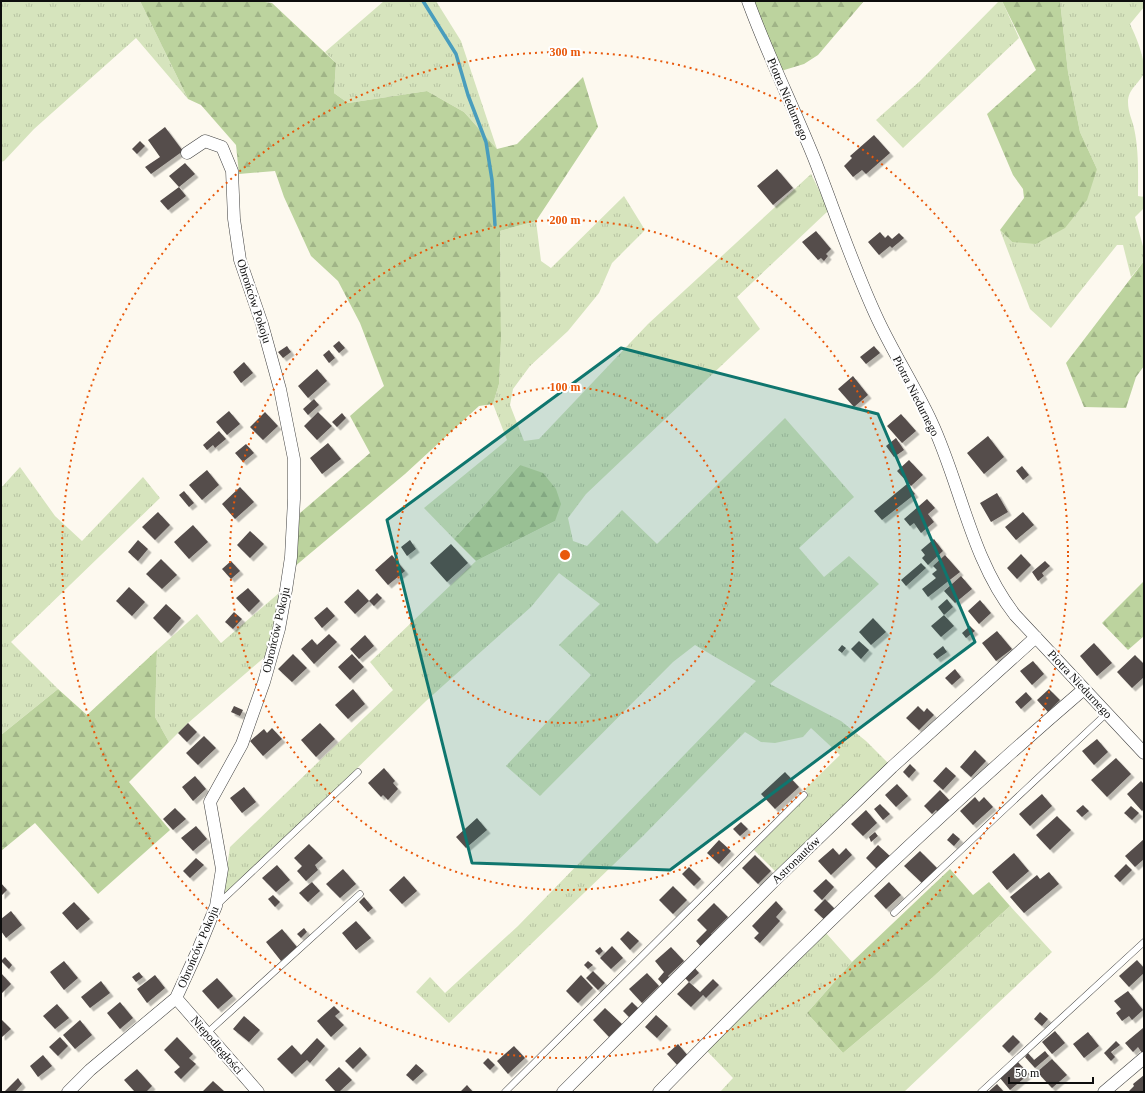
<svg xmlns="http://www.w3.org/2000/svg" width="1145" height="1093" font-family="Georgia,serif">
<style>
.grass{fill:url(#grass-tufts)}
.forest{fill:url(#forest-firs)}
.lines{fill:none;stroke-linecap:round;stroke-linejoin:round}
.stream{stroke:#499dbd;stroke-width:3.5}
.building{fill:#554d4b;filter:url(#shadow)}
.service-casing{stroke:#404040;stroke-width:7}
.minor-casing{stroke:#404040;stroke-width:13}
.service{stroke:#fff;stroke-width:6}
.minor{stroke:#fff;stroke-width:12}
.marked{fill:#0f766e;fill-opacity:0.2;stroke:#0f766e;stroke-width:3;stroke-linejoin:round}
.ring{fill:none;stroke:#e8590c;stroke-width:2;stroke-dasharray:2 4}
.labels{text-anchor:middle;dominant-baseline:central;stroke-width:4;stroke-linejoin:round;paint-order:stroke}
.street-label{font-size:12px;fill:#0d0d0d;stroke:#fff}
.centre{fill:#e8590c;stroke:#fff;stroke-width:2}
.ring-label{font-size:12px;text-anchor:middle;font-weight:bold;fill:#e8590c;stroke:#fff;stroke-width:4;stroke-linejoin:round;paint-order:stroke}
</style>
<defs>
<pattern id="grass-tufts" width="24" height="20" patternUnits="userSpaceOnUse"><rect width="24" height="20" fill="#d6e4bd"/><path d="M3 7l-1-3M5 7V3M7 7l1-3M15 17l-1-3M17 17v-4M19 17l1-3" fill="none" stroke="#b6c2a1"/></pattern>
<pattern id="forest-firs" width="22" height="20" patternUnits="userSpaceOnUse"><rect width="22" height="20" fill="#bcd39e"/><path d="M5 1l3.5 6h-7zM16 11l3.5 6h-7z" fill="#a0b487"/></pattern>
<filter id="shadow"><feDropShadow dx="3.5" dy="3.5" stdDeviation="0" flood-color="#0004"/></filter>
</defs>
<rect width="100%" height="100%" fill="#fdf9ef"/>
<path class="grass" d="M1,1H140L188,99L136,38L34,129L4,161L1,162Z
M384,1H436L461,41L497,149L464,112L427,91L348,103L334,93L336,63L325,52Z
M999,1H1002L1019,38L903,148L876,120L920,81Z
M1060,1H1144V7L1130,24C1136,37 1145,57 1144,73C1139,84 1128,89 1128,102C1128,112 1132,119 1134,128C1139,150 1138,174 1138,196L1144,197V208L1135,217L1144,250V261L1131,277L1123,245H1117L1051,328L1030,309L1000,230L1012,242L1097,169L1080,132L1068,72Z
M811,174L829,210L737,297L760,329L586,494L568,518L573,541L587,546L622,510L657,544L785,418L854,497L799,548L824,577L849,556L879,584L770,684L841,721L866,741L889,764L777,873L754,850L808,794L805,789L840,755L811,728L803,737L775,743L761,742L745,732L640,839L449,1023L416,992L430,977L445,993L518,926L756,681L695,645L673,662L540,796L506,766L591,675L559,645L600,604L559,573L531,607L426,701L222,900L230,847L393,690L370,662L476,561L555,521L520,465L454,539L424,508L507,440L493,404L499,384L501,340L500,231L536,221L541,261L551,268L624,196L645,230L612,263L599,293L568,331L530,366L513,389L510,405L524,441L539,439L648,324Z
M20,467L55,516L82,541L143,477L160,498L11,642L58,689L1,735V488Z
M279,593L276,625L267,655L188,723L169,742L155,717L157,650L197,614L221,643Z
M1010,906L1052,952L904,1092H720L733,1078L707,1051L826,933L852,962L807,1013L843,1053L932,978Z"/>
<path class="forest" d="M140,1H258L272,3L336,63L334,93L348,103L427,91L464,112L497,149L517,144L583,77L598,127L536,221L500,231L501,340L499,384L493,404L479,406L405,474L294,567L300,513L370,453L350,416L384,386L360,323L338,281L311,256L284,197L275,171L239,174L236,145L201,105L188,99Z
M753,1H864L818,55L804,64L781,71Z
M1002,1H1060L1068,72L1080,132L1097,169L1087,200L1065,228L1036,244L1012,242L1000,230L1024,198L1023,189L1013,175L987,114L1036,70Z
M1144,261V366L1136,377L1126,408L1084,407L1066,363Z
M520,465L543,473L556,489L561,504L555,521L476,561L454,539Z
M1144,581V636L1128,650L1102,623Z
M157,650L155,717L169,742L129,782L170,830L98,894L35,823L1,851V735L58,689L87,715Z
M950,869L973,895L989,882L1010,906L932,978L843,1053L807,1013L852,962Z"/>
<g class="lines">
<path class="stream" d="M423,1L456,54L468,95L486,142L492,180L495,225"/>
</g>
<path class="building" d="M165,127L183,151L151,174L145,167L160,157L148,140Z
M874,135L890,153L866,174L862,170L853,177L844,166L852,158L850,156Z
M140,141L145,146L137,154L132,149Z
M185,163L195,174L179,187L186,196L168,210L160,201L179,187L169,176Z
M777,169L793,188L773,205L757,186Z
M816,231L831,249L826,254L828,256L824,261L821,258L818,260L802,242Z
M880,232L885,238L888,235L892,239L899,233L904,238L892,248L890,246L879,255L868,242Z
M339,341L345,348L339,353L333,346Z
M287,346L291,352L283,358L278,352Z
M874,346L880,353L866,364L860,357Z
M329,350L335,358L329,363L323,355Z
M244,362L253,373L241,383L233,372Z
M317,369L327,381L308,398L298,386Z
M853,376L868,395L854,407L838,389Z
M314,399L319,405L308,415L303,409Z
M229,411L240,424L227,435L216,422Z
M265,412L278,426L263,440L250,427Z
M318,412L332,426L317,440L304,426Z
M342,413L346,418L337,427L332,422Z
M901,414L916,431L902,443L887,426Z
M219,431L226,439L215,448L213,445L207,450L203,445Z
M988,436L1004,457L984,474L967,453Z
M896,438L904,450L894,457L886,446Z
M328,443L341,459L322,474L310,458Z
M246,444L254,453L243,462L235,453Z
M909,460L923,475L911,486L897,471Z
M1022,466L1029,475L1023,480L1016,471Z
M207,470L219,485L202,500L189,485Z
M907,484L915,494L882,520L874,511Z
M240,487L254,502L235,519L222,504Z
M184,491L194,503L189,507L179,495Z
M997,493L1008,512L991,522L980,503Z
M927,499L935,508L928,514L934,522L921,533L914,523L910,526L904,519Z
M158,512L170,525L155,540L142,527Z
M1023,512L1034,525L1016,540L1005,527Z
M193,525L208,542L189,559L174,542Z
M250,531L264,544L250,558L237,545Z
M934,539L943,551L928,565L922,558L925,555L921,550Z
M138,540L148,549L138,561L128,552Z
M410,540L416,549L407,556L401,547Z
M451,544L468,563L447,582L430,563Z
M1021,554L1031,565L1017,579L1007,568Z
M392,555L405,571L388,585L375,570Z
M945,555L960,572L928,597L922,589L936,578L932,574L937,570L933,566Z
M161,559L177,575L162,589L146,574Z
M231,561L240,571L231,579L222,569Z
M1045,561L1050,566L1042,573L1044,576L1038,581L1032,572Z
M921,563L926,568L906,586L901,580Z
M961,576L972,589L955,603L944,591Z
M129,587L145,602L132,616L116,601Z
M248,588L260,601L249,612L236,598Z
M358,589L369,601L377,593L382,598L374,606L369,601L355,614L344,602Z
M947,599L953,607L944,615L938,607Z
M980,600L991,613L979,624L968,611Z
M166,604L181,618L168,633L153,618Z
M327,607L335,616L322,628L314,618Z
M234,612L242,619L233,629L225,622Z
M944,615L954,626L941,637L931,626Z
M873,618L886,632L871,645L859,632Z
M970,626L975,631L966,638L962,633Z
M997,631L1012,649L996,661L982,643Z
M329,634L337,642L314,664L301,649L312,639L317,645Z
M365,635L374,646L359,659L350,649Z
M859,641L869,650L861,659L851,649Z
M1094,643L1112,663L1097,676L1080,656Z
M842,645L846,648L842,653L838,650Z
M943,646L947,652L937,659L933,654Z
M293,654L307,668L292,682L278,669Z
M352,654L364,667L350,680L338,667Z
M1135,655L1144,664V677L1132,688L1117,672Z
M1033,661L1044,674L1032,685L1020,671Z
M955,669L961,677L952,685L945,678Z
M353,689L365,704L348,719L335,705Z
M1049,689L1060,700L1048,712L1037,700Z
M1026,692L1032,699L1021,709L1015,702Z
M234,706L243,710L240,716L231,712Z
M918,706L924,712L927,708L934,715L919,730L906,718Z
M188,723L197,732L187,742L178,733Z
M320,723L335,739L316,757L301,740Z
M272,728L282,739L263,756L250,741L264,729L267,733Z
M204,736L216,748L198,765L186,753Z
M1097,739L1108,752L1094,765L1082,751Z
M975,750L986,761L971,777L960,767Z
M1116,758L1131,774L1107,797L1091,780Z
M910,764L916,770L909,778L903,772Z
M946,767L956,776L943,790L933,781Z
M384,768L395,781L393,783L398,789L388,800L383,795L381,797L368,783Z
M785,772L799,787L775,809L761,794Z
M195,776L206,789L193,801L182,787Z
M1141,781L1144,784V809L1142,811L1127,794Z
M897,784L908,796L896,807L885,795Z
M244,787L256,802L242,813L230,798Z
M940,790L951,802L939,813L936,810L932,814L924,806Z
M1042,794L1052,806L1030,826L1019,814Z
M975,797L979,802L984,797L993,807L973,825L960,811Z
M880,804L890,814L883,820L874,809Z
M1083,805L1089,811L1082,817L1076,811Z
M1131,806L1139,813L1132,820L1124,813Z
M175,808L186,819L173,830L163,819Z
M866,810L877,823L863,836L851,824Z
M1057,816L1071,830L1050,850L1036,835Z
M477,818L487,830L466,848L456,837Z
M741,822L748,829L740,836L733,829Z
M196,826L207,839L193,851L181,838Z
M875,832L878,836L871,842L869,837Z
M953,833L960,839L954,846L947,840Z
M1144,839V859L1135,867L1125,856Z
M719,840L731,851L719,864L707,853Z
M309,844L323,858L315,865L318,870L306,881L297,871L302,866L294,858Z
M878,845L892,858L880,872L866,858Z
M833,848L839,855L846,848L852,855L831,875L818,861Z
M920,851L937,868L922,883L904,866Z
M1014,853L1029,871L1007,890L992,872Z
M755,855L771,871L758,884L742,868Z
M196,858L204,865L190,878L183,871Z
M1126,864L1132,870L1120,882L1114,876Z
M277,865L290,880L276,892L262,878Z
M689,867L701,879L694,886L682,874Z
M343,869L356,884L340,898L326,884Z
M1049,872L1059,884L1024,913L1010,897L1037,875L1040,879Z
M404,876L417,891L402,904L389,890Z
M826,879L834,887L822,900L813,891Z
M312,882L320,891L308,902L299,893Z
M889,882L901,895L886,909L874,896Z
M1,883L7,890L1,896Z
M673,886L687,900L673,914L659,900Z
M273,895L280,902L275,907L268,899Z
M364,897L373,908L368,912L359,902Z
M825,899L837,911L827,922L814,910Z
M776,901L783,909L776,917L780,921L760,943L754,938L759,933L752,926Z
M74,902L90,919L77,930L62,913Z
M714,903L728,917L711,934L714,937L702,948L696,941L707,930L697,920Z
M11,911L22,925L6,938L1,931V919Z
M356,921L371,938L356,950L342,933Z
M304,928L307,932L301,938L297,934Z
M282,929L297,947L281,961L266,942Z
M628,931L639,941L630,950L620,939Z
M612,946L623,958L611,969L600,958Z
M600,947L603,951L599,955L595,951Z
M671,947L684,961L668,976L672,980L665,987L658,979L664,972L655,961Z
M5,957L12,965L9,969L1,961Z
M1137,960L1144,968V973L1129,987L1119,976Z
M64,961L78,978L64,990L50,972Z
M588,961L593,965L588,969L584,965Z
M694,967L699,973L689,982L700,992L713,979L719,985L706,998L703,995L691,1007L677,994L689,982L684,977Z
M593,971L605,983L598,990L586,978Z
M139,972L143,977L136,982L132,977Z
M1,973L11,984L1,994Z
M647,973L659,986L642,1003L629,989Z
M155,975L165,988L147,1003L137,989Z
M581,975L593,988L578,1003L566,991Z
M217,978L233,996L218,1009L202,991Z
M101,981L110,993L90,1008L81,997Z
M1128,991L1143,1010L1132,1020L1129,1016L1122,1021L1116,1013L1121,1009L1114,1001Z
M120,1002L133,1018L120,1029L107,1013Z
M632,1002L640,1010L631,1019L623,1011Z
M57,1004L69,1018L55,1029L43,1016Z
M334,1006L340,1012L335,1016L344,1025L331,1037L317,1021Z
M605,1008L622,1024L609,1037L593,1020Z
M1040,1012L1048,1019L1042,1026L1034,1019Z
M656,1015L668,1026L657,1038L645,1027Z
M244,1016L260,1030L249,1042L233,1029Z
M1,1019L11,1029L2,1037L1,1036Z
M80,1020L92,1035L75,1049L63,1035Z
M1143,1028L1144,1052L1142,1053L1138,1047L1133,1052L1125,1043Z
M1055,1031L1065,1043L1052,1054L1042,1042Z
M1088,1032L1099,1046L1084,1058L1073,1044Z
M1013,1035L1020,1042L1009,1053L1002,1046Z
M60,1037L68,1046L58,1056L49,1047Z
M177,1037L193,1054L189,1058L196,1064L181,1079L174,1072L180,1067L164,1050Z
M317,1038L325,1046L310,1063L307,1060L292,1074L277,1059L292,1045L301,1055Z
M1116,1041L1120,1045L1111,1052L1115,1057L1111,1061L1104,1053Z
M678,1044L689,1057L679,1067L667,1054Z
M514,1046L525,1058L508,1074L497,1061Z
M360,1047L367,1055L353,1069L345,1061Z
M1045,1051L1049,1056L1035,1068L1025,1057L1028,1053L1034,1060Z
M43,1055L52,1066L38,1077L30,1066Z
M488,1058L495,1065L490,1070L483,1063Z
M1052,1059L1067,1075L1052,1088L1037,1072Z
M1018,1062L1029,1074L1010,1090L1000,1078Z
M416,1064L424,1071L413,1081L406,1075Z
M339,1067L352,1080L339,1092H336L325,1080Z
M137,1069L152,1086L146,1092H135L124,1080Z
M1144,1075V1092H1130L1129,1091L1134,1086L1133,1084Z
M18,1078L22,1084L15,1092H4Z
M213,1081L225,1092H202Z
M997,1084L1004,1092H988Z
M467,1085L473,1092H460Z"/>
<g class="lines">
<defs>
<path id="service" d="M218,904L358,772
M894,913L1107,713
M207,1033L360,894
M505,1092L804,795
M981,1092L1144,942"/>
<path id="minor" d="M748,1C768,56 794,108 816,163C836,215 854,269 878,320C894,354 915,387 931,421C961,485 971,559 1015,615L1144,753
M176,998L258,1092
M68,1092L90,1070L176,998L198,950L216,906L222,869L210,802L242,744L264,682L279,629L286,590L291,557L294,499V459L280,389L262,324L240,260L234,219L232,171L222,147L205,141L187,153
M563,1092L773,882L892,767L1036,637
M659,1092C795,952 936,816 1084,689
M1104,1092L1144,1058"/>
</defs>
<use href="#service" class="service-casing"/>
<use href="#minor" class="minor-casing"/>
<use href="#service" class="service"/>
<use href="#minor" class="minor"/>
</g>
<path class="marked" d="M621,348L878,414L975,642L670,870L472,863L387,520Z"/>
<g class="ring">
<circle cx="565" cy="555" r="168"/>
<circle cx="565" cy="555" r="335"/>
<circle cx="565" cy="555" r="503"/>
</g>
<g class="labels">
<g class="street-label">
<text transform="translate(788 99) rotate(67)">Piotra Niedurnego</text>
<text transform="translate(254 301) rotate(72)">Obrońców Pokoju</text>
<text transform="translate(916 396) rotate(63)">Piotra Niedurnego</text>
<text transform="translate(276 630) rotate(-77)">Obrońców Pokoju</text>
<text transform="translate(1080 684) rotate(47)">Piotra Niedurnego</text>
<text transform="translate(796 860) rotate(-44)">Astronautów</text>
<text transform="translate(198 947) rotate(-67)">Obrońców Pokoju</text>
<text transform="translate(217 1045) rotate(49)">Niepodległości</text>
</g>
</g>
<circle cx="565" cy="555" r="6" class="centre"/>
<g class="ring-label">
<text x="565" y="56">300 m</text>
<text x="565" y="224">200 m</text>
<text x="565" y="391">100 m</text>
</g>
<rect width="1145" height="1093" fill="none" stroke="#0d0d0d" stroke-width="4"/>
<path d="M1009 1077v6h84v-6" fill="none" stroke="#0d0d0d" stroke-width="2"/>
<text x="1015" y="1077" font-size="12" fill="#0d0d0d" stroke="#ffffff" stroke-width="3" paint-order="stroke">50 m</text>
</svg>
